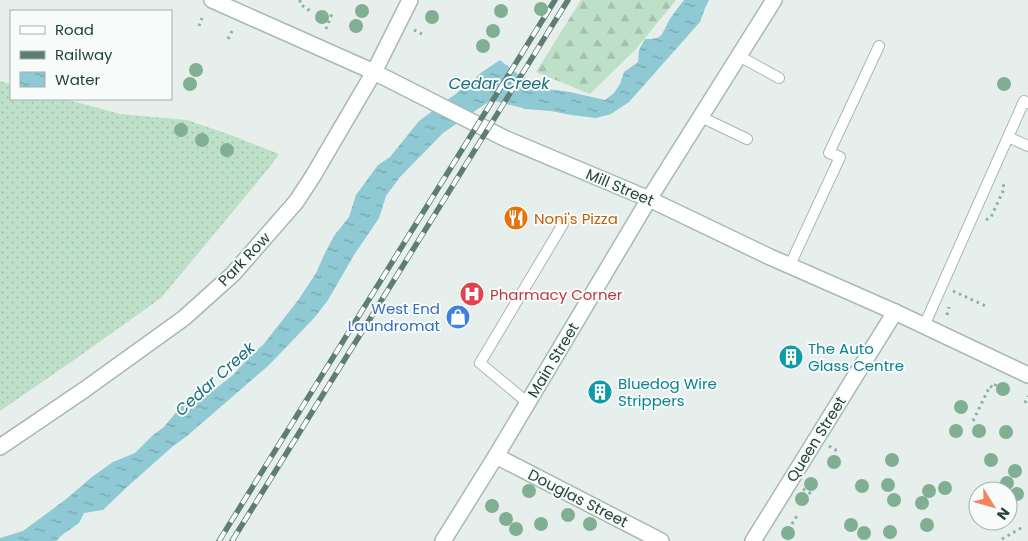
<svg xmlns="http://www.w3.org/2000/svg" width="1028" height="541" font-family="Poppins,sans-serif">
<style>
.grass{fill:url(#grass-dots)}
.forest{fill:url(#forest-firs)}
.water{fill:url(#water-ripples)}
.lines{fill:none;stroke-linecap:round;stroke-linejoin:round}
.service-casing{stroke:#a8b8b2;stroke-width:12}
.minor-casing{stroke:#a8b8b2;stroke-width:18}
.secondary-casing{stroke:#a4bbb3;stroke-width:18}
.path{stroke:#86b3a5;stroke-width:3;stroke-dasharray:2.5 4;stroke-linecap:butt}
.service{stroke:#fff;stroke-width:10}
.minor{stroke:#fff;stroke-width:15}
.secondary{stroke:#fff;stroke-width:15}
.rail-casing{stroke:#5f7d75;stroke-width:5.5}
.rail{stroke:#f7fbf9;stroke-width:4;stroke-dasharray:11;stroke-linecap:butt}
.tree{fill:#80af93}
.labels{text-anchor:middle;dominant-baseline:central;stroke-width:4;stroke-linejoin:round;paint-order:stroke}
.street-label{font-size:15px;fill:#24423a;stroke:#f7fbf9}
.food-label{font-size:15px;fill:#c56008;stroke:#f7fbf9;text-anchor:start}
.health-label{font-size:15px;fill:#be3a42;stroke:#f7fbf9;text-anchor:start}
.shop-label{font-size:15px;fill:#366cbe;stroke:#f7fbf9;text-anchor:end}
.culture-label{font-size:15px;fill:#0d838f;stroke:#f7fbf9;text-anchor:start}
.water-label{font-size:16px;font-style:italic;fill:#1c6f80;stroke:#f7fbf9}
</style>
<defs>
<pattern id="grass-dots" width="8" height="8" patternUnits="userSpaceOnUse" patternTransform="scale(1.25)"><rect width="8" height="8" fill="#bfe0c8"/><path d="M2 2h.1M6 6h.1" fill="none" stroke="#a4c1ad" stroke-width="1.8" stroke-linecap="round"/></pattern>
<pattern id="forest-firs" width="22" height="20" patternUnits="userSpaceOnUse" patternTransform="scale(1.25)"><rect width="22" height="20" fill="#bfe0c8"/><path d="M5 1l3.5 6h-7zM16 11l3.5 6h-7z" fill="#a4c1ad"/></pattern>
<pattern id="water-ripples" width="26" height="14" patternUnits="userSpaceOnUse" patternTransform="scale(1.25)"><rect width="26" height="14" fill="#8ec9d4"/><path d="M2 4q2-2 4 0t4 0M15 11q2-2 4 0t4 0" fill="none" stroke="#74a5ad"/></pattern>
</defs>
<rect width="100%" height="100%" fill="#e6efeb"/>
<path class="grass" d="M0,81L11,84V99H65L120,114L187,120L233,136L279,154L269,168L161,298L74,360L0,411Z"/>
<path class="forest" d="M581,0H676L636,49L590,94L536,72Z"/>
<path class="water" d="M684,0H709L705,8L700,22L629,102L611,114L596,118L571,115L551,111L526,109L491,100L443,133L400,177L386,196L379,218L354,255L328,300L315,317L269,365L187,436L172,447L127,487L103,510L84,513L79,523L62,535L56,541H0V538L23,531L65,500L92,477L113,462L135,453L153,435L164,427L182,405L214,390L233,375L251,355L263,345L299,299L316,273L325,253L334,236L349,217L356,195L378,165L390,157L419,121L465,87L482,72L500,60L529,83L547,89L570,92L605,100L614,93L620,84L624,72L638,62L639,50L645,39C665,40 661,33 670,19C674,13 679,6 684,0Z"/>
<g class="lines">
<defs>
<path id="service" d="M739,56L779,78
M701,117L747,139
M1008,137L1028,146
M790,265L840,157L829,153L879,46
M924,326L1024,101L1028,103
M528,403L480,363L563,224"/>
<path id="minor" d="M0,447L84,390L184,318L233,274L296,202L313,176L374,72L410,0
M496,456L661,541
M753,541L895,312"/>
<path id="secondary" d="M212,0L374,72L504,138L649,199L770,257L895,312L1028,375
M443,541L496,456L649,199L774,0"/>
</defs>
<use href="#service" class="service-casing"/>
<use href="#minor" class="minor-casing"/>
<use href="#secondary" class="secondary-casing"/>
<path class="path" d="M300,0V4L310,11
M199,26L202,18
M326,29L333,11
M414,30L422,34
M228,39L232,31
M986,220L991,217L1004,189L1003,182
M953,291L988,307
M947,315L949,307
M1025,403L1028,396
M973,421L990,386L994,388L997,381
M829,446L839,452
M803,489L813,495
M792,524L798,514
M1002,539L1021,528"/>
<use href="#service" class="service"/>
<use href="#minor" class="minor"/>
<use href="#secondary" class="secondary"/>
<defs>
<path id="rail" d="M219,541L555,0
M232,541L568,0"/>
</defs>
<use href="#rail" class="rail-casing"/>
<use href="#rail" class="rail"/>
</g>
<g class="tree">
<circle cx="541" cy="9" r="7"/>
<circle cx="362" cy="11" r="7"/>
<circle cx="501" cy="11" r="7"/>
<circle cx="322" cy="17" r="7"/>
<circle cx="432" cy="17" r="7"/>
<circle cx="356" cy="26" r="7"/>
<circle cx="493" cy="31" r="7"/>
<circle cx="483" cy="46" r="7"/>
<circle cx="196" cy="70" r="7"/>
<circle cx="190" cy="84" r="7"/>
<circle cx="1004" cy="84" r="7"/>
<circle cx="181" cy="130" r="7"/>
<circle cx="202" cy="140" r="7"/>
<circle cx="227" cy="150" r="7"/>
<circle cx="1003" cy="389" r="7"/>
<circle cx="961" cy="407" r="7"/>
<circle cx="956" cy="431" r="7"/>
<circle cx="979" cy="431" r="7"/>
<circle cx="1006" cy="432" r="7"/>
<circle cx="892" cy="460" r="7"/>
<circle cx="991" cy="460" r="7"/>
<circle cx="834" cy="462" r="7"/>
<circle cx="1015" cy="471" r="7"/>
<circle cx="1007" cy="483" r="7"/>
<circle cx="811" cy="484" r="7"/>
<circle cx="888" cy="485" r="7"/>
<circle cx="862" cy="486" r="7"/>
<circle cx="945" cy="488" r="7"/>
<circle cx="529" cy="491" r="7"/>
<circle cx="929" cy="491" r="7"/>
<circle cx="1017" cy="494" r="7"/>
<circle cx="802" cy="499" r="7"/>
<circle cx="894" cy="500" r="7"/>
<circle cx="922" cy="503" r="7"/>
<circle cx="492" cy="506" r="7"/>
<circle cx="568" cy="515" r="7"/>
<circle cx="506" cy="519" r="7"/>
<circle cx="541" cy="524" r="7"/>
<circle cx="590" cy="524" r="7"/>
<circle cx="851" cy="525" r="7"/>
<circle cx="927" cy="525" r="7"/>
<circle cx="516" cy="529" r="7"/>
<circle cx="890" cy="532" r="7"/>
<circle cx="788" cy="533" r="7"/>
<circle cx="864" cy="533" r="7"/>
</g>
<defs>
<symbol id="restaurant-disc" viewBox="-11 -11 22 22"><circle r="9.5" fill="#e8710a" stroke="#f7fbf9"/><path d="M-5-6h1v4h1v-4h1v4h1v-4h1v5L-1.5 .5V6h-2V.5L-5-1ZM5-6V6H3V1.5H1.5Q1.5-4 5-6Z" fill="#fff"/></symbol>
<symbol id="hospital-disc" viewBox="-11 -11 22 22"><circle r="9.5" fill="#e0444e" stroke="#f7fbf9"/><path d="M-5-5h3v3.5h4V-5h3V5h-3V1.5h-4V5h-3Z" fill="#fff"/></symbol>
<symbol id="shop-disc" viewBox="-11 -11 22 22"><circle r="9.5" fill="#3f7fe0" stroke="#f7fbf9"/><path d="M-5-2.5h2.3a2.7 3.5 0 0 1 5.4 0H5L5.5 6h-11ZM-1.5-2.5h3a1.5 2.3 0 0 0-3 0Z" fill="#fff"/></symbol>
<symbol id="building-disc" viewBox="-11 -11 22 22"><circle r="9.5" fill="#0f9aa8" stroke="#f7fbf9"/><path d="M-4-6H4V6H1V3H-1V6H-4ZM-2.5-4.3h1.7v1.8h-1.7ZM.8-4.3h1.7v1.8H.8ZM-2.5-1h1.7V.8h-1.7ZM.8-1h1.7V.8H.8Z" fill="#fff"/></symbol>
</defs>
<g fill-rule="evenodd">
<use href="#restaurant-disc" x="502" y="204" width="28" height="28"/>
<use href="#hospital-disc" x="458" y="280" width="28" height="28"/>
<use href="#shop-disc" x="444" y="303" width="28" height="28"/>
<use href="#building-disc" x="777" y="343" width="28" height="28"/>
<use href="#building-disc" x="586" y="378" width="28" height="28"/>
</g>
<g class="labels">
<g class="street-label">
<text transform="translate(620 187) rotate(23)">Mill Street</text>
<text transform="translate(244 259) rotate(-46)">Park Row</text>
<text transform="translate(553 360) rotate(-59)">Main Street</text>
<text transform="translate(816 439) rotate(-58)">Queen Street</text>
<text transform="translate(578 498) rotate(27)">Douglas Street</text>
</g>
<g class="food-label">
<text x="534" y="218">Noni's Pizza</text>
</g>
<g class="health-label">
<text x="490" y="294">Pharmacy Corner</text>
</g>
<g class="shop-label">
<text x="440" y="308">West End<tspan x="440" dy="17">Laundromat</tspan></text>
</g>
<g class="culture-label">
<text x="808" y="348">The Auto<tspan x="808" dy="17">Glass Centre</tspan></text>
<text x="618" y="383">Bluedog Wire<tspan x="618" dy="17">Strippers</tspan></text>
</g>
<g class="water-label">
<text x="499" y="83">Cedar Creek</text>
<text transform="translate(215 379) rotate(-42)">Cedar Creek</text>
</g>
</g>
<rect x="10" y="10" width="162" height="90" fill="#f7fbf9" stroke="#a3b1ad"/>
<rect x="20" y="26" width="25" height="8" fill="#ffffff" stroke="#a3b1ad"/>
<text x="55" y="35" font-size="15" fill="#24423a">Road</text>
<rect x="20" y="51" width="25" height="8" fill="#5f7d75" stroke="#a3b1ad"/>
<text x="55" y="60" font-size="15" fill="#24423a">Railway</text>
<rect x="20" y="72" width="25" height="15" fill="url(#water-ripples)" stroke="#a3b1ad"/>
<text x="55" y="85" font-size="15" fill="#24423a">Water</text>
<g transform="translate(993 506) rotate(127)"><circle r="24" fill="#f7fbf9" stroke="#a3b1ad"/>
<path d="M0-4L9 19L0 12L-9 19Z" fill="#f4845f"/>
<text y="-8" font-size="14" font-weight="bold" text-anchor="middle" fill="#24423a">N</text>
</g>
</svg>
